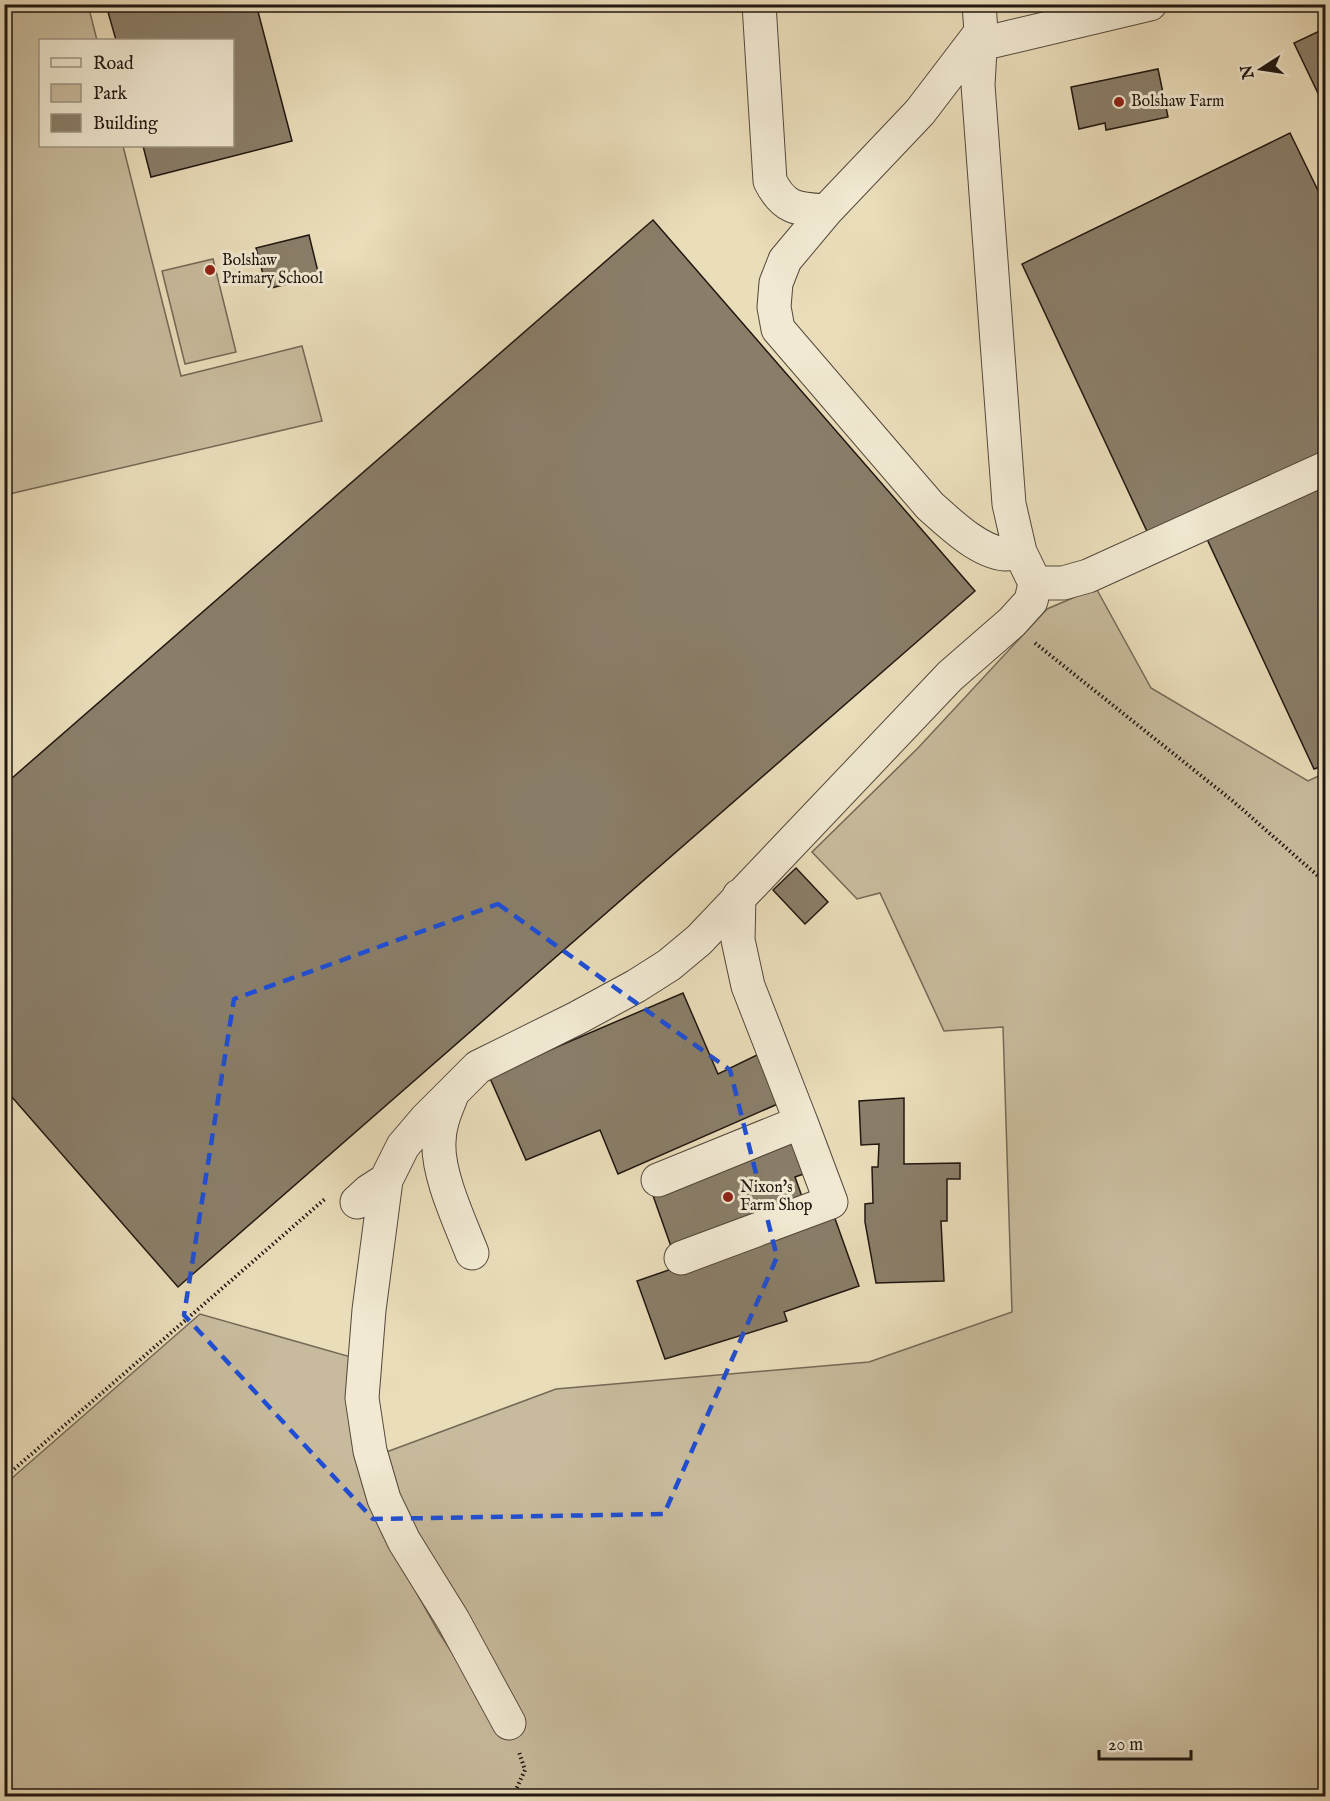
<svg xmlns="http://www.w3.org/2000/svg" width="1330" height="1801" font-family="'IM FELL English',serif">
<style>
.green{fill:#c8bb9d;stroke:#746957;stroke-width:1.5}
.building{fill:#8a7e69;stroke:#211711;stroke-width:1.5}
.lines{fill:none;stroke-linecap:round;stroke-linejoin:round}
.minor-casing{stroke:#53483b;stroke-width:35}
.path{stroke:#211711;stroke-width:4;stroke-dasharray:1.5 3;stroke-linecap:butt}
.minor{stroke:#f1e9d2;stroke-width:33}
.marked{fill:none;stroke:#1d4ed8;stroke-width:4.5;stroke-dasharray:12 8;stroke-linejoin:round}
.poi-dot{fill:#8f2418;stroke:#f1e9d2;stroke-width:2}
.labels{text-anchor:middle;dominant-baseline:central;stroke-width:6;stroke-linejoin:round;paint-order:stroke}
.poi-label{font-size:16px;fill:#211711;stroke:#f1e9d2;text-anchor:start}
</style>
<rect width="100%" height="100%" fill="#eaddba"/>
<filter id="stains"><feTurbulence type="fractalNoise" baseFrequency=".00333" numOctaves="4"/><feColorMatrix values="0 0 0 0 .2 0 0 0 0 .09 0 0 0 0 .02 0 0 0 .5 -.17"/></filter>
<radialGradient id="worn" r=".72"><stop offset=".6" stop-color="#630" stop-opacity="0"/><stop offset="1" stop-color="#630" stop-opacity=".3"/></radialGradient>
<path class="green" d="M4,5H88L97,40H40V146H123L181,376L302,346L322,421L5,495Z
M213,259L236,352L185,364L162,271Z
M1096,588L1151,688L1308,781L1325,773V1796H5L4,1485L200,1314L351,1357L405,1572L438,1631L475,1688L381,1454L556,1389L869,1362L1012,1312L1003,1027L944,1031L880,893L857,899L812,852L918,748L1047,609Z"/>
<path class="building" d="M256,4L292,141L151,177L143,146H232V40H116L106,5Z
M1326,28V110L1294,43Z
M1158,69L1168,117L1106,130L1105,123L1079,129L1071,87Z
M1290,133L1326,207V458L1151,540L1022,264Z
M653,220L975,591L178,1287L4,1088V785Z
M309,235L319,276L267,289L256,248Z
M1317,484L1326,502V765L1314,769L1207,539Z
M796,868L828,902L805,924L773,890Z
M683,993L718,1074L761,1053L780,1103L618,1174L600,1130L526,1160L489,1076Z
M904,1098V1164L960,1163V1179H947V1221H941L944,1281L876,1283L865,1222V1204L873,1203L872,1167H878L879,1144L861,1145L859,1101Z
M800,1137L812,1171L795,1177L805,1205L673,1252L651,1190Z
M833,1213L859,1286L784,1312L787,1321L665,1359L637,1281Z"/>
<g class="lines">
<defs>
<path id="minor" d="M759,4L770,181C784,209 797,209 826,211
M981,32L920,112L826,211L785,260L776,283L774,307L778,329L930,506C949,523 979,552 1005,554C1010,554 1015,552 1020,552
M981,44L1150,4
M1035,583H1063L1088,576L1326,468
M451,1097C445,1112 439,1126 439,1142C437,1174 460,1222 472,1253
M386,1180L369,1310L362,1398L370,1451L384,1499L404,1541L453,1620L509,1723
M658,1180L801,1122L748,986L738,940L739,896
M357,1202L369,1191L386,1180L403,1146L426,1119L478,1067L577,1018L636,986L669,965L699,940L950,676L1012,622L1031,601L1035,583L1020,552L1009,504L978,85L981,32L979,4
M681,1258L831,1202L801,1122"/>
</defs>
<use href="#minor" class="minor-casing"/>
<path class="path" d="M1035,643L1234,802L1326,883
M4,1478L326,1198
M513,1796L525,1770L519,1752"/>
<use href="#minor" class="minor"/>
</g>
<path class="marked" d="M498,904L730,1070L777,1257L664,1514L373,1519L184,1315L234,999Z"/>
<g class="poi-dot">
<circle cx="1119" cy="102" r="6"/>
<circle cx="210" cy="270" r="6"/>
<circle cx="728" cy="1197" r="6"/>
</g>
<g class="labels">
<g class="poi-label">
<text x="1131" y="102">Bolshaw Farm</text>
<text x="222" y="261">Bolshaw<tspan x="222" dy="18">Primary School</tspan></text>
<text x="740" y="1188">Nixon's<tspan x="740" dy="18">Farm Shop</tspan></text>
</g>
</g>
<rect width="1330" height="1801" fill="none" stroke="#eaddba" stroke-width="24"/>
<rect x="6" y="6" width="1318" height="1789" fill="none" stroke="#211711" stroke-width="3"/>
<rect x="12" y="12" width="1306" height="1777" fill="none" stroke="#211711" stroke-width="1.5"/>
<rect x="39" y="39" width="195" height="108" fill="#f1e9d2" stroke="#9e9585" stroke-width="1.5"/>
<rect x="51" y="58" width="30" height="9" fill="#f1e9d2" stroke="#9e9585" stroke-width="1.5"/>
<text x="93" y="69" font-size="18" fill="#211711">Road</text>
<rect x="51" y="84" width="30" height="18" fill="#c8bb9d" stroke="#9e9585" stroke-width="1.5"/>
<text x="93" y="99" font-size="18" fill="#211711">Park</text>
<rect x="51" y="114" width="30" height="18" fill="#8a7e69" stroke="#9e9585" stroke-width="1.5"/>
<text x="93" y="129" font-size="18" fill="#211711">Building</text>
<g transform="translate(1261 69) rotate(258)" stroke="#f1e9d2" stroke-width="4.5" paint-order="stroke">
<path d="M0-4.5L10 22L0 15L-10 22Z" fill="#211711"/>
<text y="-9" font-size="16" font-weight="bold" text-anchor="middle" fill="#211711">N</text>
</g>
<path d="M1099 1750v9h92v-9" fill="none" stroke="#211711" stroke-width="3"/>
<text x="1108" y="1750" font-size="18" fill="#211711" stroke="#f1e9d2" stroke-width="4.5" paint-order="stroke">20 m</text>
<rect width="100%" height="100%" filter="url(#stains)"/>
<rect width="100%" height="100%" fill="url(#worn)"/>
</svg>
